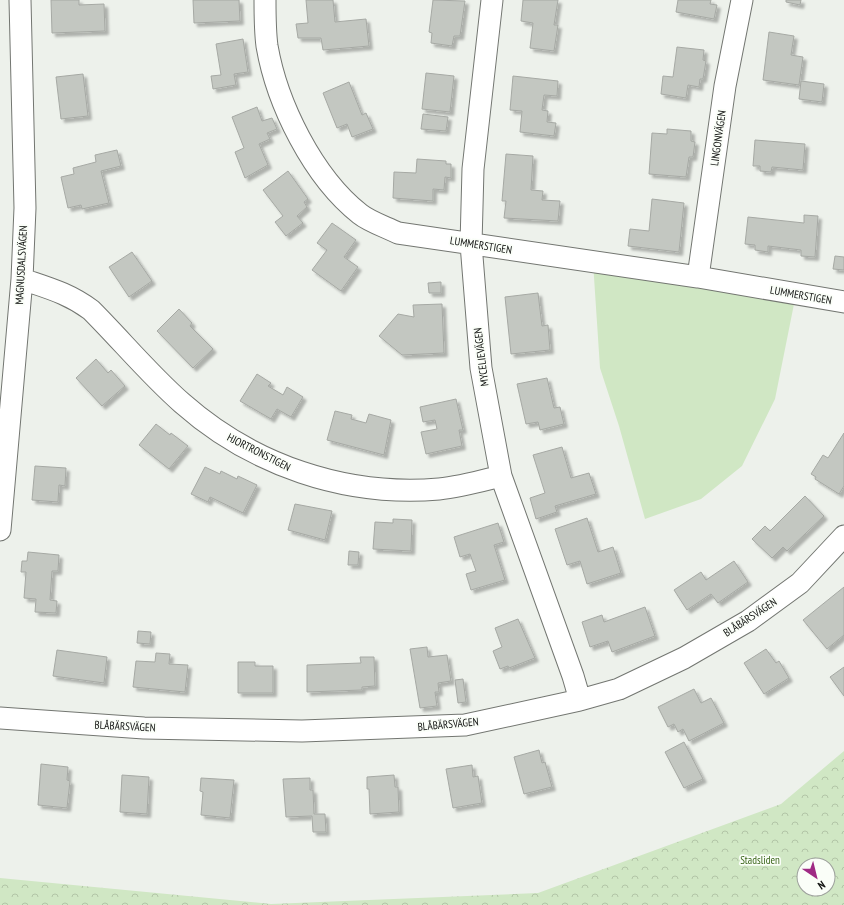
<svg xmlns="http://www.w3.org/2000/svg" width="844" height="905" font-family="'PT Sans Narrow',sans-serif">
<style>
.grass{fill:#d0e7c4}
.forest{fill:url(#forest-crowns);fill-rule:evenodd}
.building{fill:#c3c7c1;stroke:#a6a9a4;filter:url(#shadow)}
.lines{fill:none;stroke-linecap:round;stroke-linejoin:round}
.minor-casing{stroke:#737671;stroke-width:23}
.minor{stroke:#fff;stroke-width:21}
.labels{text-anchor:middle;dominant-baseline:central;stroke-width:3.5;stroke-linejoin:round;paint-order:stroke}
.street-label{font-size:11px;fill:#111311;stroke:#fafef8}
.park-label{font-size:11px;fill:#3a6519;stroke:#fafef8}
</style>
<defs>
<pattern id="forest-crowns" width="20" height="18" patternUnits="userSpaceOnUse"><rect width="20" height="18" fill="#d0e7c4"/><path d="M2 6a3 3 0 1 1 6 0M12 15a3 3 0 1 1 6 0" fill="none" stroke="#b2c5a7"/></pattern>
<filter id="shadow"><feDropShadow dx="3.5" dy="3.5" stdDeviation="1" flood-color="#0004"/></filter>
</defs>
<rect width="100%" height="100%" fill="#edf1eb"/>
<path class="grass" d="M593,262L796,294L775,399L742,466L701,499L645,519L619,426L600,368Z"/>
<path class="forest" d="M844,751V905H0V878L271,904L538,893L781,804ZM804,865H828V889H804Z"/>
<path class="building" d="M51,0H79V5L104,4L105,31L52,33Z
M193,0H239L240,21L194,23Z
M306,0H333L335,22L366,19L369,46L323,50L321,38H298L296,24L308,23Z
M433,0L465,1L460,36H454L452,46L431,43L432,33L429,32Z
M523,0H558L554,25H558L554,51L530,48L533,23L521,21Z
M678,0H711L710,4L717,5L714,19L676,12Z
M786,0H801L800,5L786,2Z
M769,32L794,36L791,55L803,57L799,85L763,80Z
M243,39L248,72L234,74L236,85L213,89L211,76L221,75L216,44Z
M677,47L704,50L703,60L706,61L703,79H700L699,87L688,85L686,98L661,94L663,76L673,77Z
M426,73L454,76L450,112L422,109Z
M83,74L88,116L61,119L56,77Z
M513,76L558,81L557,96L544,95L542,110L548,111L547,122L556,123L554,136L520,132L522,111L510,110Z
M801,81L824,84L822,102L799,99Z
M349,82L362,115L366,113L373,129L352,137L347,124L337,128L323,93Z
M257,107L262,121L272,118L277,129L267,133L270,139L259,144L268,165L245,178L235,152L244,148L232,117Z
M423,114L448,117L446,131L421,129Z
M667,129L691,131V141L695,142L693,157H689L686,177L649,174L652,133L667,134Z
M755,140L805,144L803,170L772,167L771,172L760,171V166H753Z
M117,150L121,166L101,171L109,203L82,209L81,205L68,208L61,177L74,174L73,168L96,162L95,155Z
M506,154L533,156L531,190L543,191L542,200L560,201L558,221L504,218L506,201H502Z
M417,159L446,161V164H451V178L445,177L444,190L433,189V201L393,198L394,172L416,173Z
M288,171L308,199L304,202L307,207L297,216L303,223L286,236L275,222L283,216L263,190Z
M652,199L684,203L679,252L628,246L630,229L649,231Z
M804,215L818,216L815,257L801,256V250L768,246V252L755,250V245L745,244L748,217L804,223Z
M332,223L356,240L344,257L358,267L341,291L312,270L327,250L317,243Z
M132,252L152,281L129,297L109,267Z
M835,256L844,257V270L833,269Z
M441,282V293H429L428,283Z
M538,293L542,326L548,325L550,350L511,354L505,297Z
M442,304L444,353L402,355L379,336L398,314L414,317L413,305Z
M179,309L192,323L190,326L213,349L193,368L157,331Z
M96,359L108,373L111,370L125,386L102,406L76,378Z
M257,374L271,383L268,386L283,395L287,387L303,397L291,417L277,409L271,419L240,401Z
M547,378L554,408L560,407L564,424L540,430L538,422L526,424L517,384Z
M456,399L463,430H459L462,446L426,454L421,432L437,429L435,420L423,422L420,407Z
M335,411L352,415L351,419L366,423L369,414L391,420L384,455L327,440Z
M156,424L170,435L171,433L188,446L169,469L139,445Z
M844,433V486L839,494L815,479L816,477L811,474L823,455L828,458Z
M562,447L571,478L589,473L596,494L555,506L557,512L536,519L530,498L545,493L533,455Z
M35,466L66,468L65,486L59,485L58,502L32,500Z
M205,467L220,474L221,471L237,479L238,476L257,485L243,513L210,497L208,502L191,494Z
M805,496L824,516L787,551L783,547L772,558L752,539L765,526L770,531Z
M295,504L332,511L325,540L288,530Z
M587,518L598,552L613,547L621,573L587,584L580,561L567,565L555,529Z
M393,519L412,520L411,551L373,549L375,522L393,523Z
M498,523L504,542L494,545L505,580L471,590L466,574L476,571L470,554L460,557L454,537Z
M349,551L359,552L358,565H348Z
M28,552L59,555L58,571H52L50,600L57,601L56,613L35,612L36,599L24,598L26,572H21L22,561H27Z
M734,561L748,582L718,603L711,594L687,610L674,590L701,572L706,580Z
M844,587V635L827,649L803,620Z
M645,607L655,636L612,652L608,641L590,647L582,622L602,615L604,622Z
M518,619L535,658L509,668L508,666L500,669L493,651L502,647L495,628Z
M138,631L151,632L150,644L137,643Z
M427,647L428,657L447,655L451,681L438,683L439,692H435L437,706L420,708L410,649Z
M766,649L776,663L779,661L789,678L764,694L744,663Z
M57,650L107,657L104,683L53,676Z
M156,653L170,654L169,664L188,665L185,692L133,687L136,661L155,662Z
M360,657H374L375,686L362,687V690L307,692V665L361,663Z
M238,662H255V666H273V693H238Z
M844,667V696L830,677Z
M463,679L466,702L458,703L455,680Z
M694,689L701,703L711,698L724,723L689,741L683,729L678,732L674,724L668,727L658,707Z
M684,742L703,779L684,788L665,752Z
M539,750L542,763L545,762L552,787L524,794L514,757Z
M41,764L68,767L67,780L70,781L67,808L38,805Z
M472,765L473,777L478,776L482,803L453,808L446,769Z
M122,775L149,777L147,814L120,812Z
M394,775L395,787H398L399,812L370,814L369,789H367V777Z
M201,778L234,780L230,818L201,815L203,792L200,791Z
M310,778V790H313L314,814H325L326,832H313L312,816L286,817L283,779Z"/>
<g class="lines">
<defs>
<path id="minor" d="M265,0C265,15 265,31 267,46C277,104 313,177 360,214C370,222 386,227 398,233L698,277L844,302
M492,0L473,169L471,244L481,368L501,476L573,676L580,700
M698,277L725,86L742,0
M22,279C48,288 68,293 91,310C121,340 150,375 182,403C252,465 345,497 439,489C460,487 481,481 501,476
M0,530L22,279L25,208L20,0
M0,718L144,728L302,731L465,725L580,700L619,689L684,658L748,621L800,583L844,536"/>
</defs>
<use href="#minor" class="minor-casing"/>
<use href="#minor" class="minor"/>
</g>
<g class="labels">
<g class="street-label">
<text transform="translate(718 138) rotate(-82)">LINGONVÄGEN</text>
<text transform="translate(481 245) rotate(9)">LUMMERSTIGEN</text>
<text transform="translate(21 265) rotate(-87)">MAGNUSDALSVÄGEN</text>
<text transform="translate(801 295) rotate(10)">LUMMERSTIGEN</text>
<text transform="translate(481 357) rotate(-97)">MYCELIEVÄGEN</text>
<text transform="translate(259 452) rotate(27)">HJORTRONSTIGEN</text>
<text transform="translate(750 617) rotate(-33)">BLÅBÄRSVÄGEN</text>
<text transform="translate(448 724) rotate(-5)">BLÅBÄRSVÄGEN</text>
<text transform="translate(125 726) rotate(3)">BLÅBÄRSVÄGEN</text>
</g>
<g class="park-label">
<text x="760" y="860">Stadsliden</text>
</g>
</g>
<g transform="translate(816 877) rotate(145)"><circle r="19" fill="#fafef8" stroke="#9da09c"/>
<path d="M0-3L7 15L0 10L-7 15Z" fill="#9f2a84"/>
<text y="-6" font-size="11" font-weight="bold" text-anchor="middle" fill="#111311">N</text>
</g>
</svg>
